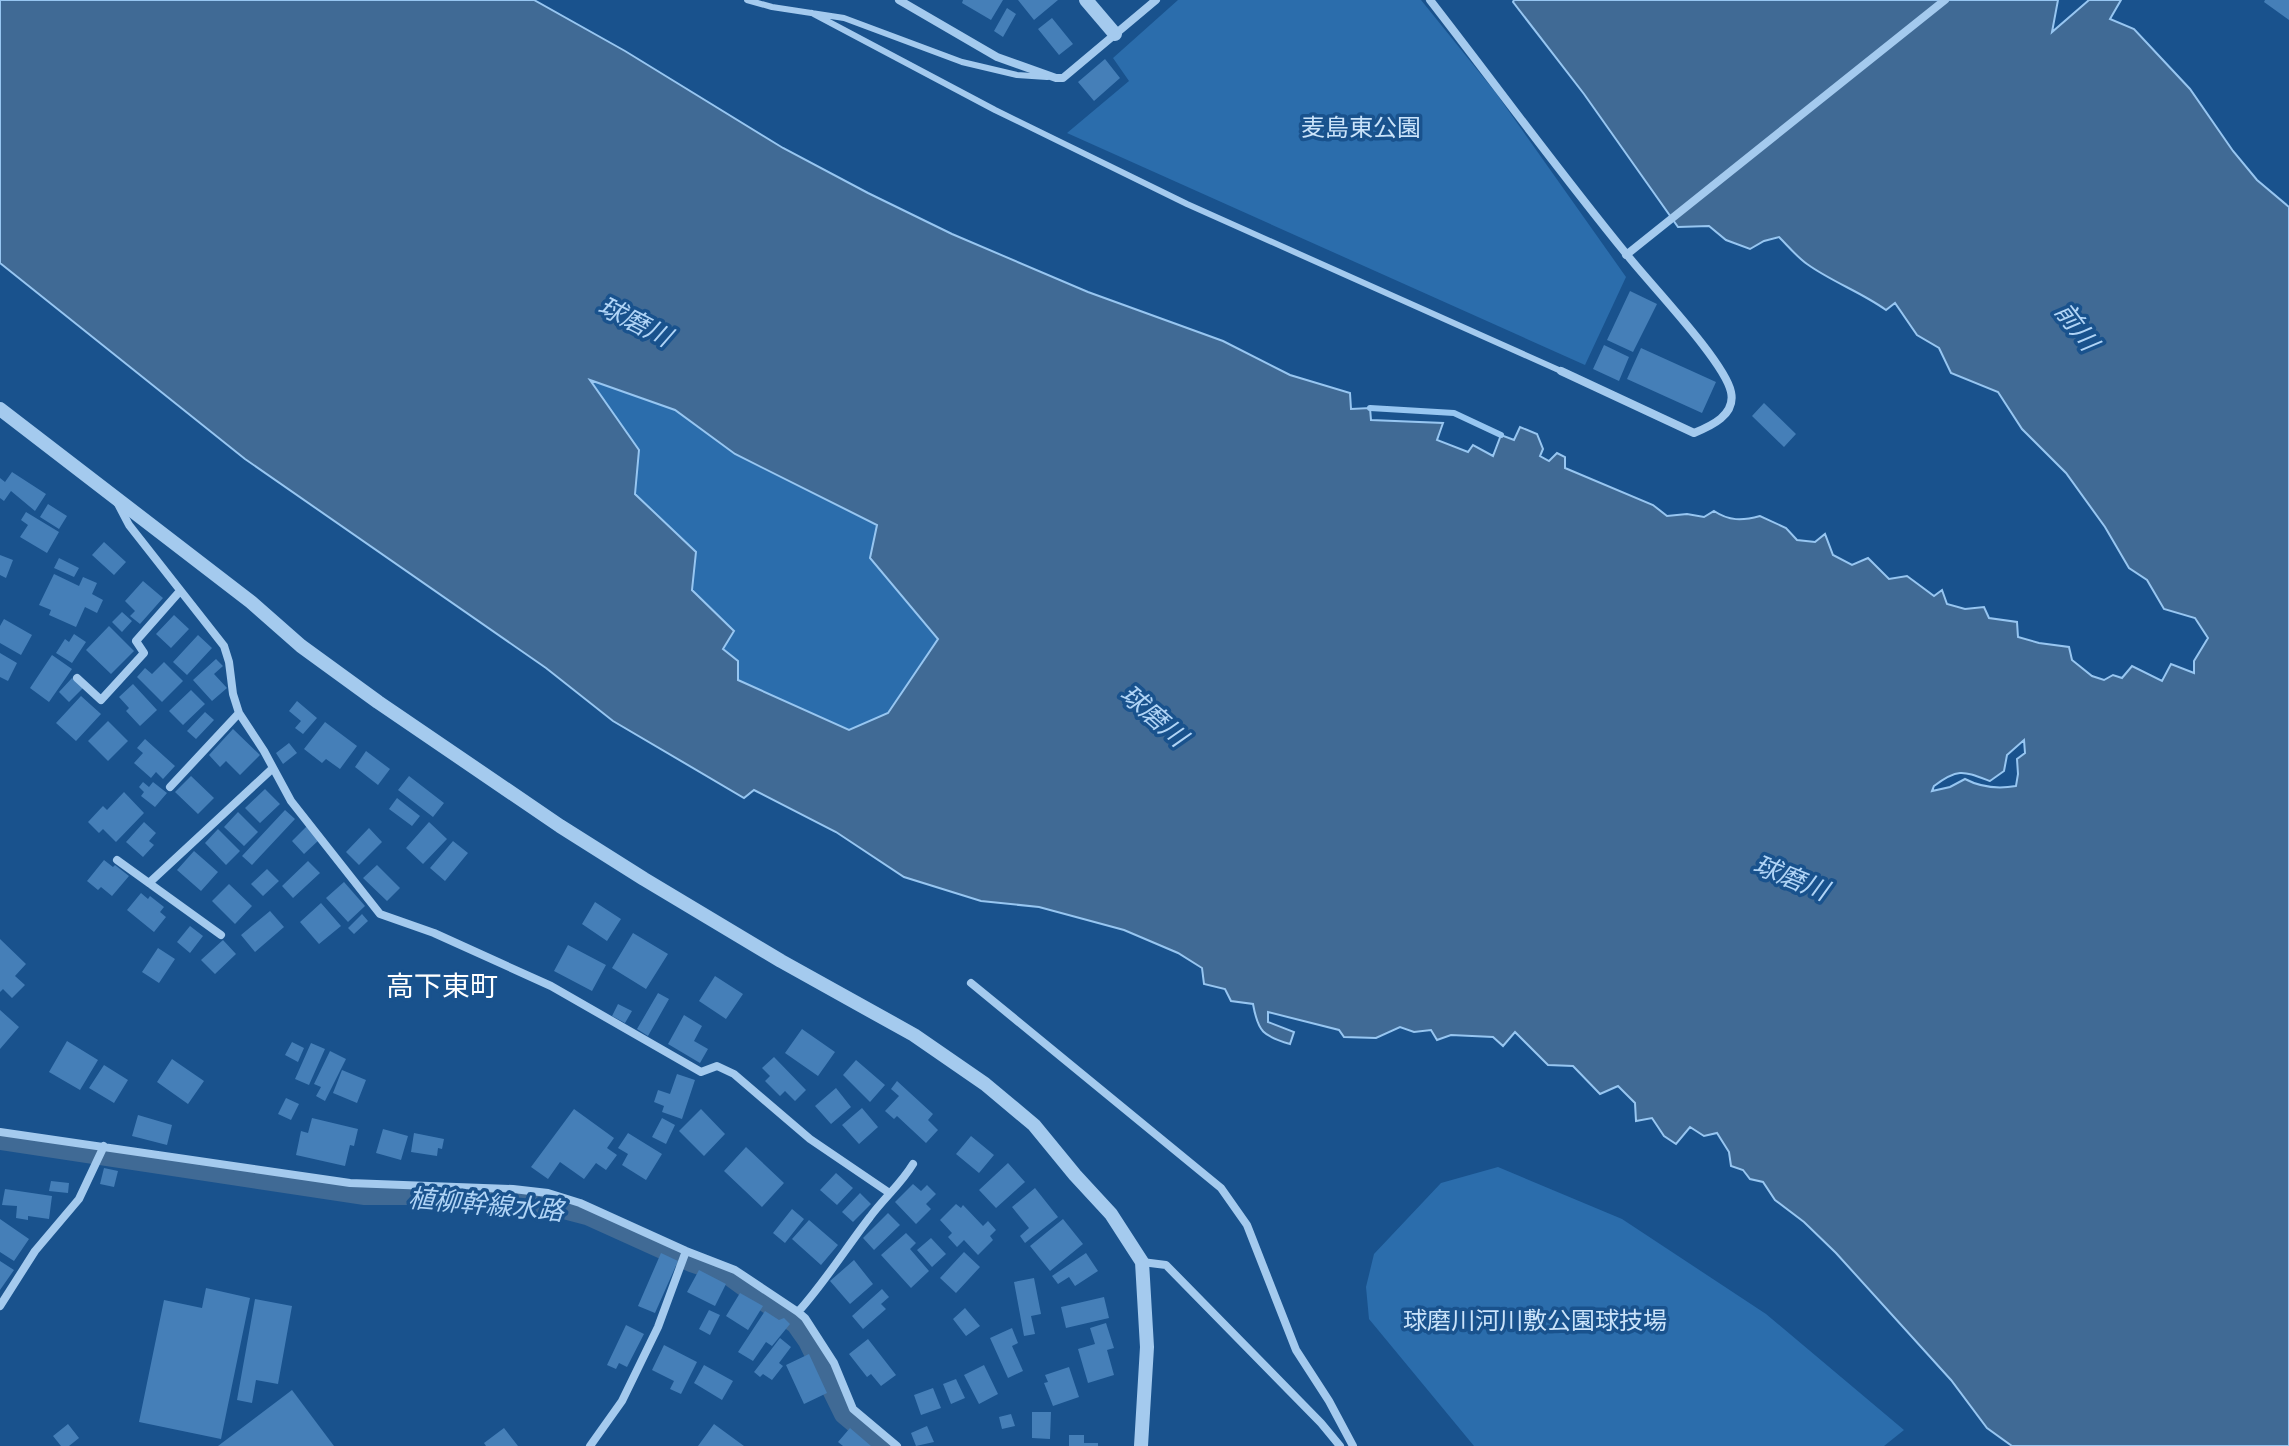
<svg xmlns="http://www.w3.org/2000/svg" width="2289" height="1446" font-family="'Archivo Narrow','Noto Sans JP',sans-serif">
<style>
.green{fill:#2b6dac}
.water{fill:#406a95;stroke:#97c6f1;stroke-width:2;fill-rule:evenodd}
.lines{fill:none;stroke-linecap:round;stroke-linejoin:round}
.stream{stroke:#97c6f1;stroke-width:6}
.canal{stroke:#406a95;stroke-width:20}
.building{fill:#457fb8}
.service{stroke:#a4caee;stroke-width:6}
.minor{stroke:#a4caee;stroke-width:8}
.tertiary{stroke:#a4caee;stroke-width:14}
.labels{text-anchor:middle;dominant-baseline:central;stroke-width:7;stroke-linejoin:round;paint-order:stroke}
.park-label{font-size:24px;fill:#cae3fa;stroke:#19528d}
.water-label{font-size:26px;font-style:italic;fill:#b0d4f6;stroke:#19528d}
.quarter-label{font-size:28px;fill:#fff;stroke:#19528d}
</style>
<rect width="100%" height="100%" fill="#19528d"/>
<path class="green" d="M1178,0H1421L1496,93L1626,277L1585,365L1067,133L1129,81L1113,58Z
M589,380L676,410L735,454L877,525L870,558L938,639L888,713L850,730L738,680L723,650L733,631L692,590L696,552L635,494L639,450Z
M1498,1167L1622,1219L1766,1314L1904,1430L1884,1446H1474L1369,1319L1366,1287L1374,1254L1441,1183Z"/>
<path class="water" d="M0,0H534L625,51L783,148L868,193L952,234L1088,292L1223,341L1290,375L1350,393L1351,409L1370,408L1371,420L1443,423L1437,440L1468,452L1473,445L1493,456L1501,435L1514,440L1520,427L1537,434L1543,449L1540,456L1549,461L1557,453L1565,457V468L1653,505L1667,516L1687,514L1704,517L1714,511C1729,521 1742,521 1760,516L1786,528L1797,540L1815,542L1825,534L1833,555L1852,565L1868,558L1889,579L1907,576L1934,596L1942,590L1947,604L1965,609L1984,607L1989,618L2017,622L2018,637L2039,643L2069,647L2072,660L2092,676L2104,680L2113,675L2122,678L2132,666L2162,681L2171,664L2194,673V661L2208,638L2195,618L2164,609L2147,580L2129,568L2105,527L2066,473L2022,429L1998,392L1951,373L1939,348L1917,335L1895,303L1886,310C1861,292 1832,282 1807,264C1797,257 1788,246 1779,237L1764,241L1750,249L1726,240L1709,226L1678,227L1584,94L1513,2L1514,0H2058L2052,32L2089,0H2121L2110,19L2134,29L2161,58L2190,89L2233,151L2257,180L2289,207V1446H2012L1987,1428L1951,1380L1836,1253L1804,1222L1775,1200L1763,1182L1750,1179L1743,1170L1731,1166L1729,1152L1717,1133L1704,1136L1690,1127L1676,1144L1664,1136L1652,1118L1636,1121L1635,1103L1618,1086L1600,1094L1573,1066L1548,1065L1515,1032L1503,1046L1493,1037L1451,1035L1437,1040L1431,1030L1414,1032L1400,1027L1376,1038L1344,1037L1339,1030L1268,1012V1022L1294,1032L1290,1044C1263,1036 1258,1032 1253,1004L1231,1001L1225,989L1204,984L1202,968L1178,953L1124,930L1039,907L981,901L904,877L836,832L754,790L744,798L613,721L546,668L245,459L0,263ZM590,380L675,410L735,454L877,525L870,558L938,639L888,713L849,730L738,680V661L723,649L734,631L692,590L696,552L635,494L639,450ZM2024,740L2025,753L2017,759L2018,774L2016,786C1998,789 1982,788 1965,779L1950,787L1932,791L1934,786C1958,768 1963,771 1990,781L2004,771L2007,755Z"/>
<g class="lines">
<path class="stream" d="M1370,408L1454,413L1501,435"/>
<path class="canal" d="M0,1140L365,1195H422L545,1204L587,1215L691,1262L727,1274L796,1324L808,1341L844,1414L882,1446"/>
</g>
<path class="building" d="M963,0H1003L991,20L962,3Z
M1018,0H1058L1034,20Z
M2265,0H2289V20L2264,2Z
M1007,8L1016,14L1003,37L994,31Z
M1052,18L1073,44L1059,55L1038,29Z
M1105,59L1120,78L1094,101L1078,82Z
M1630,291L1657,304L1633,352L1607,340Z
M1604,345L1629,357L1619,381L1593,369Z
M1641,348L1716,382L1702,413L1627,379Z
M1764,403L1796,434L1784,447L1752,416Z
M12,472L46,494L35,511L11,491L4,501L0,498V478L5,482Z
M48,504L67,516L59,529L40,517Z
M26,512L59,532L47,553L20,537L28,525L21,520Z
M104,542L126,562L114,575L92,555Z
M0,555L13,560L6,578L0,575Z
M59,558L79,568L74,577L54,568Z
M54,574L79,586L83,577L97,583L92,594L103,600L97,613L85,607L76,627L49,615L51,610L39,605Z
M143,581L163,598L140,624L130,616L135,611L125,601Z
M122,612L132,621L122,632L112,622Z
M174,615L189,629L171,648L156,634Z
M4,619L32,635L21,655L0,643V626Z
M109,626L134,651L111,674L86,650Z
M74,634L86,642L72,663L56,653L65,639L69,642Z
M198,635L212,648L187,675L173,662Z
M0,653L17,663L8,681L0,677Z
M52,655L72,669L49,702L30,688Z
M216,659L223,666L214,674L227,688L212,701L193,680Z
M164,662L183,681L162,702L137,677L145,668L152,674Z
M72,678L83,688L69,702L59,692Z
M133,684L157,710L140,726L126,711L129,708L119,697Z
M191,690L205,704L183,725L169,711Z
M81,696L101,714L76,741L56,723Z
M297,701L317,718L303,734L295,728L301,721L289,711Z
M205,712L214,720L196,739L187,731Z
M108,721L128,741L108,761L88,741Z
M325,722L357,746L340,769L326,759L322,763L304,749Z
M233,729L260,755L240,775L226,761L220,767L209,755Z
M145,739L175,766L163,779L156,772L151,778L134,763L143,753L137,748Z
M289,743L297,753L283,764L276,753Z
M366,751L390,769L378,785L355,767Z
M191,776L214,798L198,814L175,792Z
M409,776L444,803L433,817L398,790Z
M143,782L149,787L153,782L167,793L155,807L141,796L144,792L139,787Z
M265,789L280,804L260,823L245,808Z
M124,792L144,813L116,842L103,829L99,833L88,822L103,806L107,810Z
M397,798L420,816L412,826L389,809Z
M285,810L295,819L252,865L242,856Z
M238,812L258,832L244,846L224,827Z
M144,822L156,833L149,841L154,845L143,857L126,842Z
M429,822L447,839L423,864L406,848Z
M307,826L320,839L304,854L292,841Z
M369,828L382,842L359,865L346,852Z
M218,829L240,851L226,865L205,843Z
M453,841L468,853L445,881L430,868Z
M194,851L218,872L201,891L177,870Z
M104,860L113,867L115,865L129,876L112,896L101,887L98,890L87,881Z
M308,861L320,873L293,898L282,886Z
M377,865L400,888L387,901L363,878Z
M267,869L279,881L263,896L251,884Z
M344,882L365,906L348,922L326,898Z
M229,884L252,906L235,924L212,901Z
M141,893L148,899L150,896L164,907L160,912L166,917L154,932L127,910Z
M595,902L621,919L607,941L582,924Z
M321,903L341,926L319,944L300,922Z
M270,911L284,927L255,952L241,935Z
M362,914L368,921L354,934L348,928Z
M190,926L203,936L190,953L177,942Z
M633,933L668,954L646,989L612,968Z
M0,939L26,964L15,976L25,985L12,998L3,989L0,992Z
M223,940L236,954L215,974L201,960Z
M568,945L606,965L592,991L554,971Z
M158,948L175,959L159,983L142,972Z
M715,976L743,994L726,1019L699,1001Z
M658,993L669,999L648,1036L637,1029Z
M618,1004L632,1011L625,1023L612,1016Z
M0,1010L19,1027L0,1049Z
M684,1015L702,1026L694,1041L708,1049L700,1063L668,1044Z
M802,1029L835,1052L818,1076L785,1053Z
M67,1041L98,1060L80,1090L49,1072Z
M292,1042L304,1048L298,1062L285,1055Z
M311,1043L325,1049L309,1085L295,1079Z
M330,1051L346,1059L325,1101L316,1096L321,1087L314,1084Z
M774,1057L806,1090L795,1101L785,1091L780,1096L765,1081L770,1076L762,1068Z
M172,1059L204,1081L188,1104L157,1082Z
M856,1060L885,1085L870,1102L843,1075Z
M104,1065L128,1080L114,1103L89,1088Z
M342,1070L366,1080L357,1103L333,1093Z
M677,1074L695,1080L682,1119L662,1112L664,1106L654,1102L658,1090L670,1094Z
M897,1081L933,1114L928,1120L938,1130L926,1143L897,1116L894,1119L885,1111L899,1096L891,1089Z
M836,1088L851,1107L831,1124L815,1106Z
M286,1098L299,1104L291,1120L278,1114Z
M862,1108L878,1127L859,1144L842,1125Z
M574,1109L614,1138L607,1148L617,1155L606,1170L596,1163L584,1179L560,1162L548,1179L531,1167Z
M701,1109L725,1134L704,1156L679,1131Z
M138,1115L172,1125L167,1145L132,1136Z
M312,1118L358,1129L354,1146L350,1145L345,1166L296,1155L301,1131L308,1133Z
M662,1118L675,1125L666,1144L652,1137Z
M383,1129L408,1136L401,1160L376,1153Z
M414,1133L444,1139L442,1149L438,1148L437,1156L411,1152Z
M628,1133L662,1154L646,1180L622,1165L628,1154L618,1148Z
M971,1136L994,1155L979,1173L956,1154Z
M746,1147L784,1183L762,1207L724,1171Z
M1008,1163L1025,1182L996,1208L979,1190Z
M104,1168L118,1171L114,1187L100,1184Z
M836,1173L853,1188L837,1205L820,1190Z
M51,1181L69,1183L68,1193L49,1191Z
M913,1184L921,1191L927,1185L936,1194L926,1204L931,1209L916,1224L895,1202Z
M1035,1188L1058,1217L1025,1243L1020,1236L1029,1228L1012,1207Z
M5,1189L52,1196L49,1219L28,1216V1220L16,1218L17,1206L2,1205Z
M860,1193L871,1204L853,1222L842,1212Z
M956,1204L961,1208L963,1205L983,1226L988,1221L996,1230L990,1236L993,1240L978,1255L964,1240L957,1247L948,1237L952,1233L940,1220Z
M792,1209L804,1219L785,1243L773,1233Z
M888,1213L900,1225L874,1250L863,1238Z
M0,1219L29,1239L14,1261L0,1252Z
M1063,1219L1083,1244L1050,1271L1030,1246Z
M809,1220L838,1245L821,1265L792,1239Z
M906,1233L916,1243L910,1249L929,1271L911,1288L881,1255Z
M931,1238L946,1254L932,1267L917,1250Z
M964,1252L980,1267L956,1293L940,1278Z
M661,1253L678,1261L655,1313L638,1306Z
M1086,1253L1098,1271L1075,1286L1069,1277L1058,1284L1052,1276Z
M854,1260L873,1284L850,1304L830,1281Z
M0,1261L14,1270L0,1290Z
M699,1270L726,1284L715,1306L687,1292Z
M1034,1278L1041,1314L1031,1316L1035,1334L1024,1336L1014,1282Z
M206,1288L250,1298L221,1439L139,1422L164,1300L202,1308Z
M882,1289L889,1297L881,1304L886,1309L863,1329L852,1316Z
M740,1293L763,1306L748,1330L726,1316Z
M1104,1297L1109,1318L1066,1328L1061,1307Z
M255,1299L292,1306L278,1384L256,1380L252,1403L237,1400Z
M965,1308L980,1326L966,1336L953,1319Z
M709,1310L720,1315L710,1335L699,1329Z
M765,1311L779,1320L784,1318L790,1324L772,1346L766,1342L753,1361L738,1352Z
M1106,1323L1114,1348L1107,1350L1114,1375L1088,1383L1078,1349L1095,1344L1090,1328Z
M626,1325L644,1334L627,1367L619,1363L616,1369L607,1365Z
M1012,1328L1018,1343L1012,1346L1023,1371L1008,1378L990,1338Z
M780,1338L791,1347L779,1363L783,1366L772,1380L763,1374L760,1377L754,1372Z
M868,1339L896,1375L881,1386L871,1374L867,1377L849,1354Z
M664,1345L697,1362L681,1394L670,1389L674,1381L652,1370Z
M809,1354L827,1393L804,1404L786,1365Z
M704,1365L733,1381L722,1400L694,1383Z
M984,1365L998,1394L979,1404L964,1375Z
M1069,1367L1079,1397L1053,1406L1044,1383L1048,1382L1045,1375Z
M956,1379L965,1398L951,1404L943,1384Z
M933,1388L941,1408L921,1415L914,1395Z
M292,1390L334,1446H218Z
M1032,1412H1051L1050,1439L1032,1438Z
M1011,1414L1015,1426L1002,1429L999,1417Z
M68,1424L79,1438L69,1446H61L53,1436Z
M714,1424L744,1446H698Z
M927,1426L934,1442L916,1446L911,1433Z
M504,1428L518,1446H486L484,1443Z
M850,1428L871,1446H843L838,1442Z
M1069,1435H1084V1443H1098V1446H1069Z"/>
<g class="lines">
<path class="service" d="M747,0L772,7L844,18L962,62L1017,75L1047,77
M812,13L995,110L1187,204L1561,371"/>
<path class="minor" d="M899,0L997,57L1056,78H1063L1156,0
M1430,0C1496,85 1560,173 1628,256C1650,284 1725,362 1731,392C1736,415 1711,426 1694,433L1561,371
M1626,255L1945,0
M117,502L129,525L224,646L229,662L233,694L239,713L264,751L291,801L380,914L434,933L551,986L701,1072L717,1066L734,1074L810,1139L888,1192
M77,678L101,700L144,653L136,641L180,591
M170,787L239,713
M117,860L221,935
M149,883L273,768
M971,983L1221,1188L1247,1225L1296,1350L1329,1401L1353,1446
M0,1132L350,1183L513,1189L548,1193L580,1203L686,1251L735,1270L798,1312L805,1318L834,1363L853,1409L897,1446
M1142,1262L1166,1265L1321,1423L1340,1446
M0,1306L35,1251L79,1199L104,1146
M798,1312C825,1282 846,1248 870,1217C884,1198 901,1184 913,1164
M590,1446L622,1401L658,1327L686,1251"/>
<path class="tertiary" d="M1086,0L1115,34
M0,409L251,602L301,646L378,702L560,826L644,879L781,961L914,1035L985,1084L1034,1125L1075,1175L1111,1214L1142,1262L1147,1347L1141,1446"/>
</g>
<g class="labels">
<g class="park-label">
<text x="1361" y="127">麦島東公園</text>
<text x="1535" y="1320">球磨川河川敷公園球技場</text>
</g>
<g class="water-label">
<text transform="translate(635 321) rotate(27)">球磨川</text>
<text transform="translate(2077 326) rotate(53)">前川</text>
<text transform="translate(1154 715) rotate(41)">球磨川</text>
<text transform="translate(1791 877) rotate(22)">球磨川</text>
<text transform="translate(486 1204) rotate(5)">植柳幹線水路</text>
</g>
<g class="quarter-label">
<text x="442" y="986">高下東町</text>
</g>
</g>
</svg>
